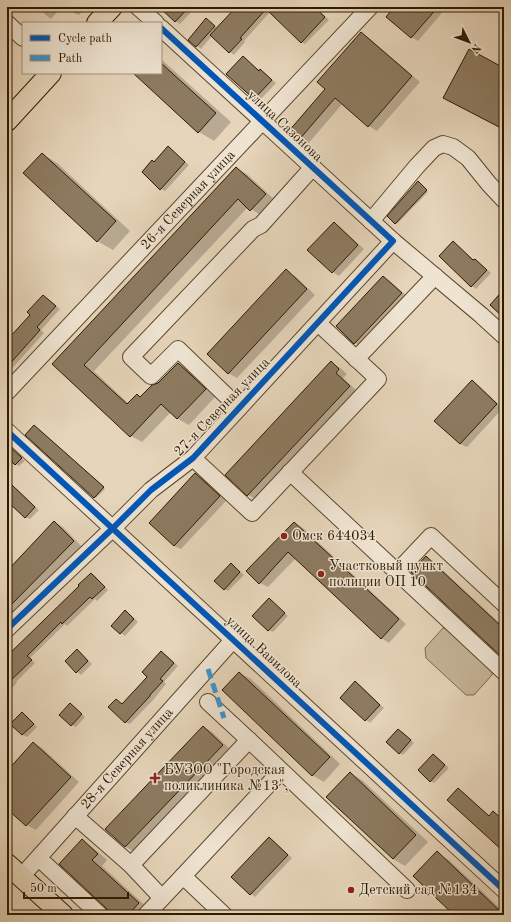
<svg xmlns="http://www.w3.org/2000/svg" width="511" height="922" font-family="'Old Standard TT',serif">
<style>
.green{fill:#c6b59a;stroke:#79684d}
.shadow{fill:#0003}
.building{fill:#8d7b61;stroke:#2c1a00}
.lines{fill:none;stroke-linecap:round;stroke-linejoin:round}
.minor-casing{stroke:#5a492e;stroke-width:18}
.major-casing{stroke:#2c1a00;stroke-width:22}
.minor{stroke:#efe4d2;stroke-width:16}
.major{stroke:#e6d5ba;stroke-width:20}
.quiet{stroke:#3c94d0;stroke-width:5;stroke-dasharray:10 5;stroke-linecap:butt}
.cycleway-casing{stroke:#efe4d2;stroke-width:8}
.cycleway{stroke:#0057b8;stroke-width:6}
.poi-dot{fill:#8f2418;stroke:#efe4d2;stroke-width:1.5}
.labels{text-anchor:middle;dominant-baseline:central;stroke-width:3;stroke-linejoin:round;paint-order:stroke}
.street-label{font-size:14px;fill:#2c1a00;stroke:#efe4d2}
.poi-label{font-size:14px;fill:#2c1a00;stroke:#efe4d2;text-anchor:start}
</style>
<rect width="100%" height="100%" fill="#e6d5ba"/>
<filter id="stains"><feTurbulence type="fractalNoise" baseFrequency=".005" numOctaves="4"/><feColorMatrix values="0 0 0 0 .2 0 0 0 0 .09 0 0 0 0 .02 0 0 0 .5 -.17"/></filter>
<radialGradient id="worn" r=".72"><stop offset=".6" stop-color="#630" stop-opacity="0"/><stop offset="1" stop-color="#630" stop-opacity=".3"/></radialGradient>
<path class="green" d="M443,628L453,629L492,666V675L474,695H466L426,658L425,648Z"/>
<path class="shadow" d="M37,7H54L58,11L51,19L47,16Z
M68,7H86L79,15L74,13Z
M165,7H194L195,8L180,24L175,21Z
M237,7H315L329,20L305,44L301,42L270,12L244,41L245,42L234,55L230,52L212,36L201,49L197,46L189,39L211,22L218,29Z
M396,7H447L418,41L411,37Z
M361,33L369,38L420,82L377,131L369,126L343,103L307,145L299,140L327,89Z
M161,59L231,122L214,141L199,132L135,73H161Z
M247,60L260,71L265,73L276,83L259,101L255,99L228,74Z
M504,69V129L453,102Z
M168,147L172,150L189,165L165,191L161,189Z
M42,154L57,163L130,231L113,250L97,241Z
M236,168L247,174L276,201L262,216L248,207L94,371L129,404L137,395L141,398L158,384L178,364L189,370L216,396L189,425L178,419L171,412L142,442L131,436L53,364Z
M420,184L428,192L397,224L396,223Z
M334,223L340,227L364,249L339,276L333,272Z
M457,245L474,261L475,260L479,263L491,273L476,289L472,286L440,256Z
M286,271L295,276L315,295L237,378L228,373Z
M383,277L390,281L408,297L361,347L355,343Z
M43,296L47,298L60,309L41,330L44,333L7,374V342L32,315Z
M331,362L339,367L347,374L343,378L357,391L256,499L248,495Z
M472,381L478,385L503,408L467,447L460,444Z
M36,427L105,489L96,498L94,497Z
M7,444L25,461L19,466L15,464L7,456Z
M195,474L202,478L226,501L181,549L174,546L150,523Z
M13,487L17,489L39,510L30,519L25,517L7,500V493Z
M54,522L63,527L82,547L7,622V564L11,568Z
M295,523L303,528L406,624L389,643L381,638L296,558L268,587L260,583Z
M427,558L435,563L504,627V658Z
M231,564L235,567L244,575L228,591L224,589Z
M91,574L95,576L108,590L97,601L95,599L67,626L65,624L30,658L35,663L16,682L17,683L9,691L7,690V658L39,627Z
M269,599L273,602L288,616L273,632L268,630Z
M125,612L130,614L138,622L125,636L121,633L113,626Z
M77,650L81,653L92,664L81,675L77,672Z
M161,652L165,654L178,666L164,682L166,684L154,699L130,724L125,722L116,700L123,705L149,677Z
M239,673L251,679L340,764L324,782L312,775Z
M355,682L360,685L384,708L370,723L366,720Z
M70,704L74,707L85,717L76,727L72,725Z
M22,713L27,716L37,727L27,737L23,735L12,724Z
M204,727L212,732L231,750L135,852L126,847L107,829Z
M398,730L403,732L414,743L403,755L399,753Z
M33,743L42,748L79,782L36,830L27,825L7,807V772Z
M433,755L437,757L449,768L434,783L430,781Z
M350,773L362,780L428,842L405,866L393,859Z
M458,789L463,792L490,817L494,812L498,815L504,821V851Z
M270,838L274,841L292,858L255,897L251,894L232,877Z
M82,840L92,847L107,860L102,866L149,909L144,915H112Z
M437,853L449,860L504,912V915H455Z"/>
<path class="building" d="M159,7H189L175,22Z
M236,7H314L325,17L301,43L266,9L240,38L242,39L229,53L210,35Z
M394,7H438L411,38L386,17Z
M206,18L215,26L196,47L188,40Z
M361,32L412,76L368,127L335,98L298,141L288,132L325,89L317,82Z
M469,49L504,68V121L501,128L443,98Z
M243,56L259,71L260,69L272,80L254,99L226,74Z
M161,63L216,113L198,133L133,73H161Z
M168,146L185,162L160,190L142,172L152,160L154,162Z
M42,153L116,221L97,242L23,173Z
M236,167L266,194L250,211L238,199L84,365L127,404L137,394L140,397L152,385L158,383L178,363L206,389L177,419L161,404L130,437L52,364Z
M418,181L427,190L395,224L387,216Z
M334,222L358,245L332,273L307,250Z
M453,241L473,260L475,259L487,270L471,287L439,256Z
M286,269L307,289L228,374L207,354Z
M383,276L402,293L354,344L336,326Z
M504,289V318L490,305Z
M43,295L56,306L37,327L40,330L7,367V340L30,315L27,312Z
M331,361L339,369L336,373L350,386L247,496L225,475Z
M472,380L497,404L460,444L434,421Z
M34,425L104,487L94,498L25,435Z
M7,444L22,458L15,465L7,457Z
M195,473L220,496L174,546L149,523Z
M12,485L35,507L25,518L7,501V491Z
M54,521L74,541L7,609V571Z
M294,522L399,619L381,639L288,552L259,584L246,571Z
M426,556L504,629V659L411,572Z
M231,563L240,572L224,590L214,581Z
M91,573L105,587L92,599L90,597L62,624L61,622L27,656L32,660L7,684V656L79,586L78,585Z
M269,598L285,613L268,631L252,616Z
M125,610L134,619L120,634L111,626Z
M77,649L88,661L76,673L65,661Z
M161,651L174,663L160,679L163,681L150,695V696L125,723L108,707L116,699L122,704L147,677L142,672Z
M239,672L330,757L312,776L222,690Z
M355,681L380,705L365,721L340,698Z
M70,703L82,714L71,726L59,715Z
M22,712L34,724L22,735L10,724Z
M203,726L223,745L125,847L105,829Z
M398,729L411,740L399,754L386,742Z
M33,742L71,777L26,826L7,809V771Z
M433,754L445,765L430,782L418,770Z
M350,772L416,835L393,859L326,797Z
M458,788L489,816L493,811L504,821V852L447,800Z
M269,837L288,855L250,895L231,877Z
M82,839L98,854L92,860L139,903L128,915H111L106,908L59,864Z
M437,851L504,915H454L413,876Z"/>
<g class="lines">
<defs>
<g id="minor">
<path d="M138,7L156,23"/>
<path d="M7,23L23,38"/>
<path d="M161,28L393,241L481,315L504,336"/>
<path d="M371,221L417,166L434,148L443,144L453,147L468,158L489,184L504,200"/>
<path d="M356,359L435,276"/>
<path id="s1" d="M7,392L370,7"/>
<path d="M239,408L178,349L151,376L131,357L253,229L261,225L313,167"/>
<path d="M7,431L504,890"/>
<path d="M193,458L252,513L378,379L318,323"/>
<path d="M290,472L504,672"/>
<path d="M397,572L431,536L504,604"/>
<path d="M7,629L112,529L151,490L193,458L393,241"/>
<path d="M208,702L249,740"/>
<path d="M75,816L131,865L162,898"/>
<path d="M45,864L100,915"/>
<path d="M131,865L249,740L407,890"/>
<path d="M183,876L281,771"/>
<path id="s2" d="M21,877L233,640"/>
<path d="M146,915L183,876L224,915"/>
</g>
<path id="major" d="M97,23L112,7
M7,121L51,73
M7,864L63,915"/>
</defs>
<use href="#minor" class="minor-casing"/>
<use href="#major" class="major-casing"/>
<use href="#minor" class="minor"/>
<use href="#major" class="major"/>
<path class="quiet" d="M208,669L224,718"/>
<defs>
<path id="cycleway" d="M7,431L504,890
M7,629L112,529L151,490L193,458L393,241L161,28"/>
</defs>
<use href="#cycleway" class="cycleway-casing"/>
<use href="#cycleway" class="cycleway"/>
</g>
<g class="poi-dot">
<circle cx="284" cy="536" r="4"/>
<circle cx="321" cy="574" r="4"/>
<path d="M153 772h4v4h4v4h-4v4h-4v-4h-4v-4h4z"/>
<circle cx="351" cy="890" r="4"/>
</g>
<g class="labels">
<g class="street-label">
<text transform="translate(285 126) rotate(43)">улица Сазонова</text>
<text stroke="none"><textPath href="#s1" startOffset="264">26-я Северная улица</textPath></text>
<text transform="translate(222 407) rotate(-46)">27-я Северная улица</text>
<text transform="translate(264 652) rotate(43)">улица Вавилова</text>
<text stroke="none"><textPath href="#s2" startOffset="159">28-я Северная улица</textPath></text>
</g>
<g class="poi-label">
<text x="292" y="536">Омск 644034</text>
<text x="329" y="566">Участковый пункт<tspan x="329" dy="16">полиции ОП 10</tspan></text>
<text x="164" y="770">БУЗОО "Городская<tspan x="164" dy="16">поликлиника №13",</tspan></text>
<text x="359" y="890">Детский сад №134</text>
</g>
</g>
<rect width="511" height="922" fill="none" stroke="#e6d5ba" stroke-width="24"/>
<rect x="8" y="8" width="495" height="906" fill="none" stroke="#2c1a00" stroke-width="2"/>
<rect x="12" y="12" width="487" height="898" fill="none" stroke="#2c1a00"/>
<rect x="22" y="22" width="140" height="52" fill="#efe4d2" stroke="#a1937e"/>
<rect x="30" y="35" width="20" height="6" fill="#0057b8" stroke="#a1937e"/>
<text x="58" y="42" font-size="12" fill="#2c1a00">Cycle path</text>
<rect x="30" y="55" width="20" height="6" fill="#3c94d0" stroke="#a1937e"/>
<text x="58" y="62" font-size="12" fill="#2c1a00">Path</text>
<g transform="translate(469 42) rotate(132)" stroke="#efe4d2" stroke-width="3" paint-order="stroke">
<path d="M0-3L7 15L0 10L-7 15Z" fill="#2c1a00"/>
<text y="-6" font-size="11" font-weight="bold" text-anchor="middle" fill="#2c1a00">N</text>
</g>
<path d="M24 892v6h104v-6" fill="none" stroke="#2c1a00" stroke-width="2"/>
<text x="30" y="892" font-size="12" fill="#2c1a00" stroke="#efe4d2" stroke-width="3" paint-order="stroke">50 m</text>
<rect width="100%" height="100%" filter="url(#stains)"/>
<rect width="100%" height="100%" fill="url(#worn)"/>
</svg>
